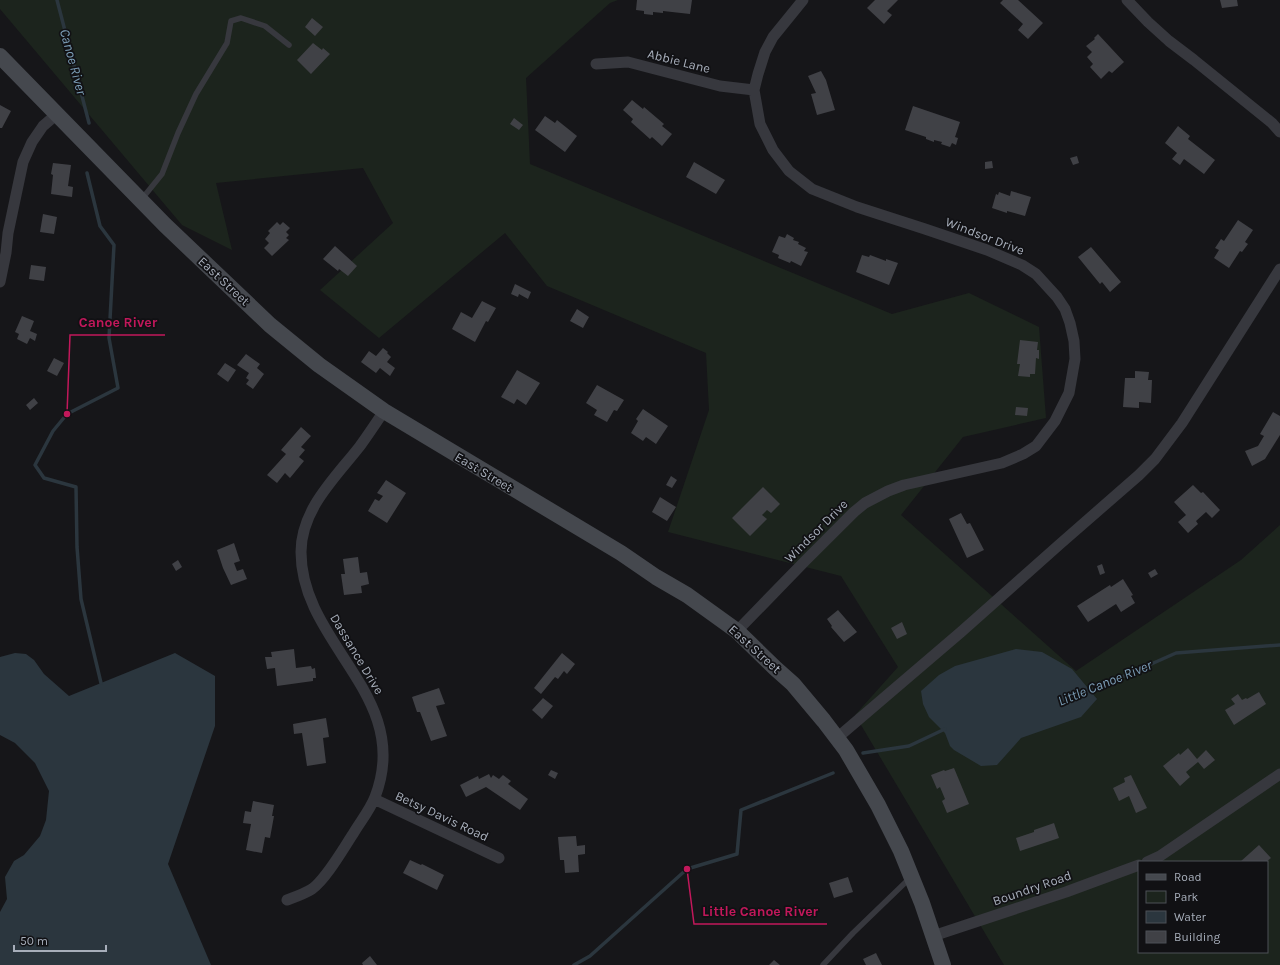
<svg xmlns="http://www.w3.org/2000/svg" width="1280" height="965" font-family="Karla,sans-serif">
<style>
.green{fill:#1c241d;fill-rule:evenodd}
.water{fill:#2b363e}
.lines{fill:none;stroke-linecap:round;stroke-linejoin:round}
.stream{stroke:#2b363e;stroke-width:3.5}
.building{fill:#404146}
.lane{stroke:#37383e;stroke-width:5.5}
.street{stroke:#37383e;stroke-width:11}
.secondary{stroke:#45484e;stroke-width:16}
.labels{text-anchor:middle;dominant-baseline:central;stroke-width:3.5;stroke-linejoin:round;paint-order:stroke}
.street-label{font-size:13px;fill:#a7aeba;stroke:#111114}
.water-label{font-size:14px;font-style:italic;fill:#7c9eb7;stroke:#111114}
.leader{fill:none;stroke:#c2185b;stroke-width:1.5}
.callout-dot{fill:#c2185b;stroke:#111114;stroke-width:1.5}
.callout-label{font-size:14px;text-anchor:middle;font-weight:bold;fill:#c2185b;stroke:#111114;stroke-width:3.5;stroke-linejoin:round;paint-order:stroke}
</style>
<rect width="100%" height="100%" fill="#161619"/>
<path class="green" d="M0,0H618L610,3L526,78L530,164L892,314L969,293L1039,327L1046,418L963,437L901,515L1076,671L1241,560L1280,525V965H1004L855,715L898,667L841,576L668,532L709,410L706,353L547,286L505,233L379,338L320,290L393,223L363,168L216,183L232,250L182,225L0,9ZM1139,862H1267V952H1139Z"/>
<path class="water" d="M1016,649L1042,652L1072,669L1097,699L1081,717L1021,738L997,765L981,766L954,750L950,746L945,733L929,717L923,704L921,691L939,675L955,666Z
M15,653L26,654L34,660L44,674L69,696L175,653L215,676V726L168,864L211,965H0V912L7,899L5,877L14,861L24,855L40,836L46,820L49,791L35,763L15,743L0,735V657Z"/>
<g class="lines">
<path class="stream" d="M57,0L89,123
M87,173L100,226L114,245L109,338L118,388L67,414L53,431L35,465L44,478L76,487L77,547L81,599L101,683
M1086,693L1176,653L1280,645
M863,753L909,746L945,729
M574,965L590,956L687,869L737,854L741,810L833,773"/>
</g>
<path class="building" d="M637,0H692L690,14L663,11V13L653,12V15L644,14V11L636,10Z
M875,0H898L887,11L892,15L884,24L867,8Z
M1003,0H1018L1043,23L1028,39L1018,30L1023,24L1000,3Z
M1220,0H1237L1238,6L1222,8Z
M312,18L323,27L315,36L305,27Z
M1098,34L1124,62L1112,73L1109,71L1101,79L1090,67L1093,64L1087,57L1092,52L1086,46L1095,39L1094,38Z
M313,43L322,50L323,48L330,54L311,74L297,60Z
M821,71L826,80L835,110L817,115L811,94L816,93L808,76Z
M632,100L643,109L644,107L664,124L662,126L672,134L662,146L652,137L650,139L631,122L633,119L623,110Z
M0,105L11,111L2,128H0Z
M913,106L960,122L955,137L958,138L956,145L952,143L950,147L941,144L942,142L934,140V142L926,139V137L905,130Z
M545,116L555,123L557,120L577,136L565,152L535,130Z
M514,118L523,125L519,130L510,124Z
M1178,126L1190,136L1188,139L1215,160L1204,174L1184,159L1180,165L1172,159L1177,153L1165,143Z
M1077,156L1079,163L1073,165L1070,158Z
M992,161L993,168L985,169V162Z
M694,162L725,180L716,194L686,177Z
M53,163L71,165L68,186L73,187L72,197L51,194L53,175L51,174Z
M1011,191L1031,197L1025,216L1007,211V213L992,208L996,194L998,195L999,192L1010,196Z
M43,214L57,217L54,234L40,232Z
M1238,220L1253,230L1245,242L1248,244L1242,252L1240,251L1229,268L1214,258L1219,250L1215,248L1221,239L1224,241Z
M277,222L280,225L283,222L290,228L286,232L289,235L286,238L289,240L272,256L264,248L269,243L265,239L270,233L268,231Z
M787,234L794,238L793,240L799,242L798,244L806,248L804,251L808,252L801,266L791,261L790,263L778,258L779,255L772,252L779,236L785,238Z
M335,246L357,266L348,276L339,269L338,271L323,259Z
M1091,247L1121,282L1110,292L1102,282L1100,284L1078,257Z
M862,255L869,257L870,255L886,261V259L898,263L889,285L856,272Z
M31,265L46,267L44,281L29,279Z
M515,284L531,292L528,299L519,294L518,297L511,294Z
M482,301L496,308L488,322L486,321L475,342L452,329L461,312L472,318Z
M577,309L589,317L583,328L570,321Z
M22,316L34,321L30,331L37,334L35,341L30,338L27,344L17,339L19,334L15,332Z
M1020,340L1038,342L1037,350H1039V359L1036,358L1035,374H1030V377L1018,376L1020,364H1017Z
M383,348L388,352L387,353L391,357L387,362L395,368L390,376L380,368L376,373L361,362L369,351L376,356Z
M246,354L260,364L257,368L264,374L253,389L246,384L249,380L246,378L249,373L237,365Z
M54,358L64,363L57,376L47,371Z
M225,363L236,370L228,382L217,374Z
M517,370L540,383L526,405L517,399L514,404L501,397Z
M1135,371L1149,372L1148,380H1152L1151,403L1139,402V408L1123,407L1125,378H1135Z
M597,385L624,400L617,411L614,410L607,422L594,415L597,410L586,403Z
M34,398L38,403L30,410L26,405Z
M1016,407L1028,408L1027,416L1015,415Z
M643,409L668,426L656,444L646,437L643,441L631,433L638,421L636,419Z
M1273,412L1280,416V435L1265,459L1252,466L1245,451L1258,446L1264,436L1260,434Z
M301,427L311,436L301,447L305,450L299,457L304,461L290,478L285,473L277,483L267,475L286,454L281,450Z
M671,476L677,480L672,488L666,485Z
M386,480L406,493L387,523L368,511L375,499L379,501L383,496L377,493Z
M1193,485L1201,493L1203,492L1220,510L1212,518L1206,512L1196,521L1198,524L1188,533L1178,522L1186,515L1174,502Z
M763,487L780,504L771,513L767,510L762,515L767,519L750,536L732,518Z
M660,497L676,507L667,521L652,512Z
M961,513L967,524L970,523L984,550L967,558L949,519Z
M234,543L240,561L234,563L237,571L243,569L247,579L231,585L223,568L217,550Z
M358,557L360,573L367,572L369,584L361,586L362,593L344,595L341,574H345L343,559Z
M178,560L182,567L176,571L172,564Z
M1102,564L1105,573L1100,575L1097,566Z
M1155,569L1158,574L1151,578L1148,573Z
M1123,579L1133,595L1131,596L1135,603L1121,612L1116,604L1088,622L1077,606L1110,585L1111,587Z
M838,610L857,632L844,642L831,627L832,626L827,619Z
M902,622L907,634L897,639L891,628Z
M294,649L296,668L311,666L312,669L315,668L316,678H313V681L277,686L275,668L267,669L265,657H272L271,652Z
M562,653L575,664L567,674L564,671L558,679L555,677L541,694L534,688Z
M439,688L445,704L436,706L447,736L431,741L420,712H417L412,697Z
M1259,692L1266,704L1234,725L1225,710L1235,704L1231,699L1238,694L1242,700L1246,698L1247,699Z
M543,698L553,706L542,719L532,710Z
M326,718L329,737L323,738L326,763L307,766L302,733L294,734L293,724Z
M1188,748L1197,759L1206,750L1215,760L1204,769L1198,762L1186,772L1190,777L1180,786L1163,766L1179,753L1180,755Z
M954,768L969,804L947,813L942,801L945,799L940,787L937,789L931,775L944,770L945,771Z
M551,770L558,773L555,779L548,775Z
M489,774L491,778L493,775L499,779L503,775L511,781L508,784L528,799L520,810L486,787L466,797L460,785L478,776L479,779Z
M1131,775L1147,808L1136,813L1129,796L1119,801L1113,788L1125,782L1124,778Z
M253,801L274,805L272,816H274L270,838L265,837L262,853L246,850L251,824L243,823L245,811L251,812Z
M1054,823L1059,838L1020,851L1016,838L1034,832V830Z
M576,836L577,846L585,845V854L578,855L579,872L565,873L564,860H560L558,837Z
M1259,845L1271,858L1266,862H1240Z
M410,860L421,865L422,864L444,875L437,890L403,873Z
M848,877L853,892L834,898L829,883Z
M876,953L882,965H866L863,959Z
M370,956L377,965H363L362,963Z
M774,960L780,965H769Z"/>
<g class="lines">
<path class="lane" d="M141,200L162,174L178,133L196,94L227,43L231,21L241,18L265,26L289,45
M823,965L853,933L910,878"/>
<path class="street" d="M1127,0L1148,22L1169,41L1194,60L1272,123L1280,132
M596,64L628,62L720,86L754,90
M0,282L6,253L8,233L23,162L32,142L43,126L57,114
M737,631L805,561L854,512L865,503L888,491L904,485L1002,463L1023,454L1036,446L1055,421L1069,393L1075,359L1074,341L1070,323L1065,309L1057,297L1036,274L1022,265L987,250L925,229L857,207L812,189L789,171L773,150L760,124L754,90L758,74L765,52L773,37L803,0
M837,738L961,632L1060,544L1139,475L1155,459L1182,423L1280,269
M374,799L499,858
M1147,862L1160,856L1280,774
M287,900C295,897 304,894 312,889C326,879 343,849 353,834C360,822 370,810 375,797C414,696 301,645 301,552C301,509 336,477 360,446C368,435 376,423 384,411
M933,936L1066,892L1139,865"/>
<path class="secondary" d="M0,56L165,225L270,325L319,365L384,411L621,553L656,577L687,595L737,631L775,668L793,684L824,721L846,750L878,805L901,851L922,903L943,965"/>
</g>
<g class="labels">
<g class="street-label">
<text transform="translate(679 61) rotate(14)">Abbie Lane</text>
<text transform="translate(985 236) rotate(21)">Windsor Drive</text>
<text transform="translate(224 281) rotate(43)">East Street</text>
<text transform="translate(484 472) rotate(31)">East Street</text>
<text transform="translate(816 531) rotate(-45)">Windsor Drive</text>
<text transform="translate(755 649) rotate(42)">East Street</text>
<text transform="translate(357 654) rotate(59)">Dassance Drive</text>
<text transform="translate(442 816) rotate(25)">Betsy Davis Road</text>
<text transform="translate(1032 888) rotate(-19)">Boundry Road</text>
</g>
<g class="water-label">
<text transform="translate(73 62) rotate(75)">Canoe River</text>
<text transform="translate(1105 683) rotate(-22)">Little Canoe River</text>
</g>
</g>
<path class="leader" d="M67 414L70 335H165M687 869L694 924H827"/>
<g class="callout-dot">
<circle cx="67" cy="414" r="4"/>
<circle cx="687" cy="869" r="4"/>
</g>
<g class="callout-label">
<text x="118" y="327">Canoe River</text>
<text x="760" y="916">Little Canoe River</text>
</g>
<rect x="1138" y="861" width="130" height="92" fill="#111114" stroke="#4d5056"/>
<rect x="1146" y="874" width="20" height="6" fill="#45484e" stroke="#4d5056"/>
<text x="1174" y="881" font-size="12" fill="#a7aeba">Road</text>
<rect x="1146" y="891" width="20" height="12" fill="#1c241d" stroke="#4d5056"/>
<text x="1174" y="901" font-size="12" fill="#a7aeba">Park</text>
<rect x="1146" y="911" width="20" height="12" fill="#2b363e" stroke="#4d5056"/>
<text x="1174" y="921" font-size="12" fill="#a7aeba">Water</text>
<rect x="1146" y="931" width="20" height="12" fill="#404146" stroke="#4d5056"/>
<text x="1174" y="941" font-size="12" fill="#a7aeba">Building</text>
<path d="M14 945v6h92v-6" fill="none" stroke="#a7aeba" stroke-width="2"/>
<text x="20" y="945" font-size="12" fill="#a7aeba" stroke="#111114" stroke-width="3" paint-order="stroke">50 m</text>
</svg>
